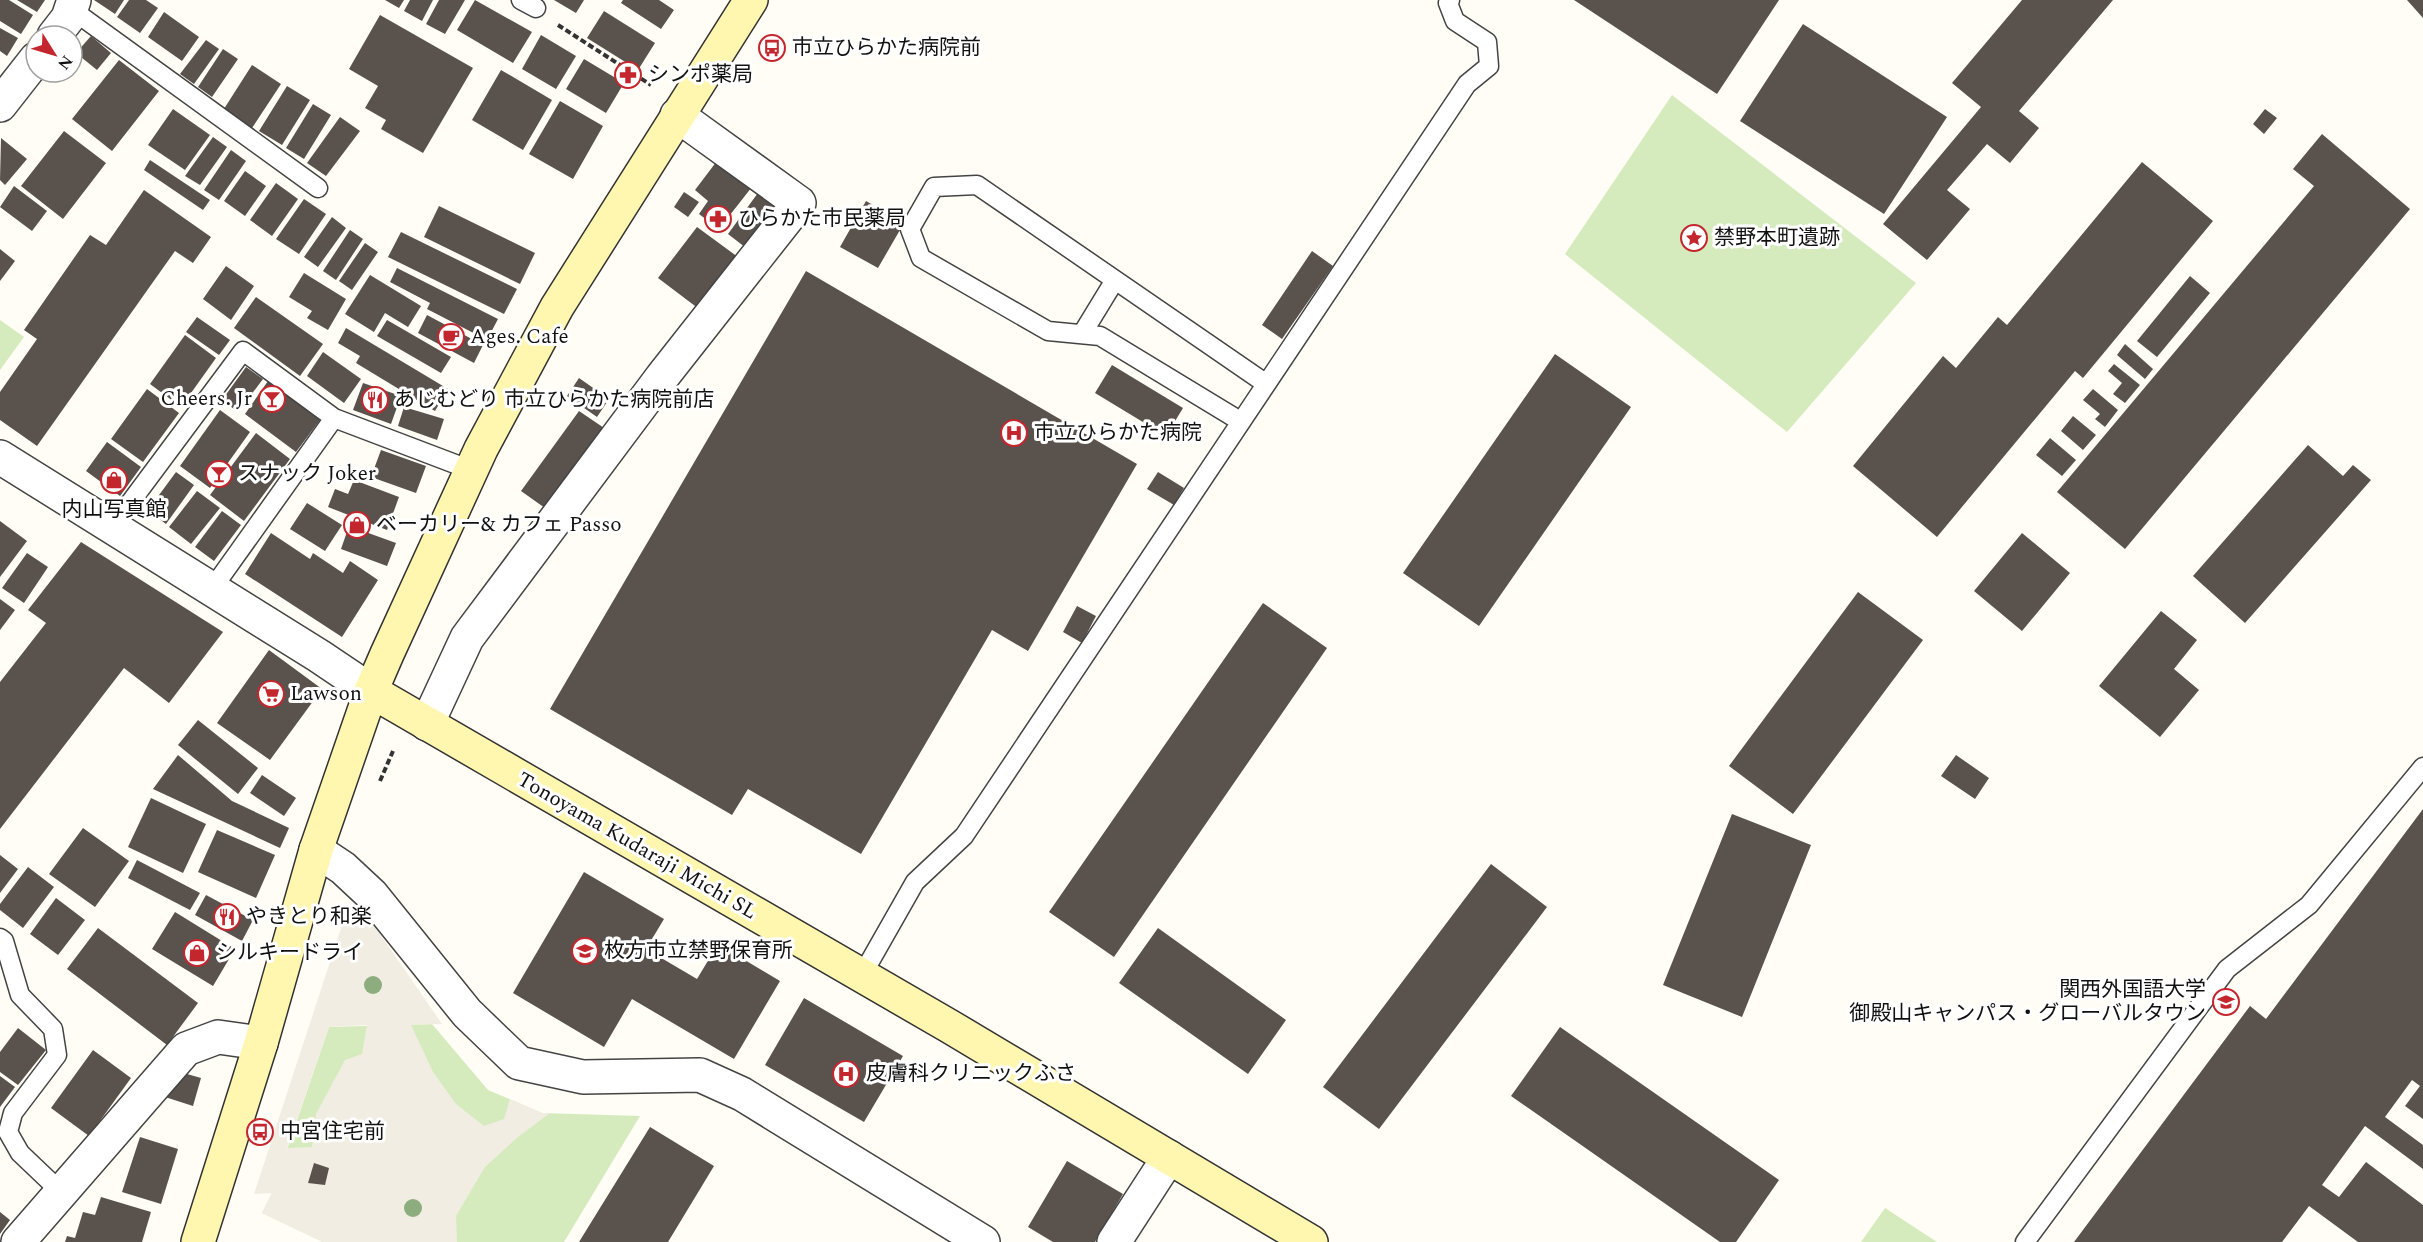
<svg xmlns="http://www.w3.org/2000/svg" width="2423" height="1242" font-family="Spectral,'Noto Sans JP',serif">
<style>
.green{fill:#d5ebbd}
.plaza{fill:#f1ede2;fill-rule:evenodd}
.building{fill:#5a524d}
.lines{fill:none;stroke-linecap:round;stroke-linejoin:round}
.lane-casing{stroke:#444;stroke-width:21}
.street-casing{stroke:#444;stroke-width:36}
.secondary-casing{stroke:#333;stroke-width:36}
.path{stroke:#333;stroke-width:4;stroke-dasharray:6 3;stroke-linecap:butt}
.lane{stroke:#fff;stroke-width:18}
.street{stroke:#fff;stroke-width:33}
.secondary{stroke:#fff6b0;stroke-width:33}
.tree{fill:#8dad7f}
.labels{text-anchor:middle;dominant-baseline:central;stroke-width:6;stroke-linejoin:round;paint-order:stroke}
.poi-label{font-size:21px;fill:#111;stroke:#fff;text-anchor:start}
.street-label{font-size:21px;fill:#111;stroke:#fff}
</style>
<rect width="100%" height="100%" fill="#fffdf5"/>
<path class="green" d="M1672,95L1916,283L1787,432L1565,254Z
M0,320L24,337L0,370Z
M432,1024L488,1090L542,1113L640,1116L564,1242H323L262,1213L272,1193L329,1027Z
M1885,1208L1937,1242H1861Z"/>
<path class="plaza" d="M346,913L369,918L442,1024L411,1025L433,1072L456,1104L484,1126L504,1119L510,1099L542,1113H550L518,1137L485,1167L456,1216L457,1242H323L262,1213L272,1193L254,1194ZM367,1025L362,1054L345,1060L316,1114L312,1147L287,1148L329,1027Z"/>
<path class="building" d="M0,0H9L33,15L21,34L0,21Z
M17,0H45L37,12Z
M94,0H124L115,14Z
M129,0H146L158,8L140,33L117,17Z
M385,0H404L399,8Z
M410,0H433L422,21L404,11Z
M439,0H465L445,34L426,24Z
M475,0L532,32L513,63L457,30Z
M554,0H584L576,13Z
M623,0H659L674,10L661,29L621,3Z
M1574,0H1779L1717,94Z
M2022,0H2113L2019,111L2039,128L2010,163L1987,144L1947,190L1970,209L1927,260L1883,224L1981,107L1952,83Z
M2407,0H2423V18Z
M604,11L655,43L638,70L587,38Z
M164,12L199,37L182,61L148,37Z
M380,15L473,68L423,153L381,129L386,120L365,108L378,86L349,69Z
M1803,24L1947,117L1884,214L1740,121Z
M0,28L18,38L7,56L0,51Z
M541,35L576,56L556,89L522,69Z
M91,36L111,53L97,70L76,53Z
M206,40L219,49L194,84L180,74Z
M223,49L238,59L212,97L198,87Z
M584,59L624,83L606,113L566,89Z
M119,60L159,91L112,151L72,119Z
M252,65L281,84L250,131L222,112Z
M501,70L552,100L523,150L472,120Z
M287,86L310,100L282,145L259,131Z
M560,101L603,126L573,179L529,154Z
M313,104L331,115L304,159L286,148Z
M173,109L210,135L185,170L148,145Z
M2265,109L2277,118L2264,134L2253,124Z
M340,117L360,131L326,176L307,163Z
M64,131L106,163L63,219L21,186Z
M2322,134L2410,209L2125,549L2057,492L2314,186L2293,169Z
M213,137L227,147L200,185L185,176Z
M1,138L27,159L5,185L0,180Z
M231,150L246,161L219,200L204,190Z
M720,157L755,183L719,229L699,214L708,201L695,190Z
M150,160L210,200L203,210L144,170Z
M2142,162L2213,221L2083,378L2075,371L1937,537L1853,466L1943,356L1956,368L1998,317L2007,325Z
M245,171L266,186L245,216L224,201Z
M276,183L298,199L272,236L250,220Z
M14,186L47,211L32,231L0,207Z
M763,186L786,203L750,251L728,234Z
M144,190L211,237L193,263L175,251L37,446L0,420V392L37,339L24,330L90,235L106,245Z
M684,192L699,202L688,217L674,207Z
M304,199L326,214L299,254L276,239Z
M866,201L904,223L878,268L840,247Z
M439,206L535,253L520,284L424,237Z
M332,217L346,228L318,267L304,257Z
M697,227L742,260L703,312L658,278Z
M350,230L363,239L336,280L323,271Z
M401,232L517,289L504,314L388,257Z
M365,243L378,252L352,290L339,281Z
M0,249L15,261L0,281Z
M1312,251L1333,266L1282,339L1262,325Z
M226,266L254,286L231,320L203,299Z
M397,268L498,319L487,340L427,309L430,303L390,282Z
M806,271L1137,464L1028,651L992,630L861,854L748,789L732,815L550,709Z
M304,273L346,299L328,330L307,318L312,311L289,297Z
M370,275L421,306L408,327L385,313L374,332L345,314Z
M2190,276L2210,293L2157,357L2137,341Z
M256,297L323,344L300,376L234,328Z
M427,315L483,345L474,363L418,333Z
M197,317L230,340L219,355L186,332Z
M387,320L451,357L441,373L377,336Z
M346,328L448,389L435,411L356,363L360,356L338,343Z
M185,335L216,358L181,407L150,384Z
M2125,344L2153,369L2145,379L2117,355Z
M323,352L361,379L344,403L307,376Z
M1555,354L1631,407L1479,626L1403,573Z
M2114,364L2140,385L2125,403L2113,394L2122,383L2108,371Z
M1112,365L1183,408L1166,436L1095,393Z
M246,367L263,379L238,412L222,400Z
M579,378L609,399L597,417L567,396Z
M268,381L320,420L296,452L245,414Z
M363,383L401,396L391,424L353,410Z
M147,389L179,413L143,462L111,439Z
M2093,389L2118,410L2105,427L2095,419L2100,414L2083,400Z
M404,407L444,419L437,440L398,426Z
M220,410L250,432L210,488L180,466Z
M579,411L610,432L552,513L521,491Z
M2073,416L2096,435L2083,450L2061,431Z
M256,433L290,459L244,521L210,495Z
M2050,438L2076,460L2062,476L2036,455Z
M107,442L141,467L120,496L86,471Z
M2308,445L2343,476L2353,465L2371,480L2245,623L2193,576Z
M381,450L426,466L416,493L371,477Z
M176,472L194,485L166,524L148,510Z
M1158,472L1184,488L1174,505L1147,489Z
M354,480L399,497L387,530L328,507L335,489L348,494Z
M197,491L220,508L191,544L169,527Z
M307,503L342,525L325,551L290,529Z
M222,511L241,525L214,561L195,547Z
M0,521L27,541L0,577Z
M349,526L396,543L387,566L341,549Z
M271,533L310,559L313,553L343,573L350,561L378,580L342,637L245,574Z
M2022,533L2070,573L2022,631L1974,591Z
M81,542L223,632L169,703L124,668L0,829V682L46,623L28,610Z
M27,553L48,567L24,603L2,588Z
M1858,592L1923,640L1793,814L1729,766Z
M0,599L15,610L0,630Z
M1263,603L1327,648L1114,957L1049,912Z
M1077,606L1096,616L1082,643L1063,632Z
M2161,611L2197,640L2174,669L2199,690L2160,737L2099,686Z
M269,650L322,689L270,760L217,723Z
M198,720L258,768L238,794L178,745Z
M178,755L232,801L289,828L280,848L153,789Z
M1956,755L1989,778L1975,799L1941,776Z
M262,775L296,798L284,816L250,793Z
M151,798L206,824L183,873L128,847Z
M2423,809V1119L2405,1106L2420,1086L2412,1080L2385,1117L2423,1145V1169L2365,1126L2322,1185L2339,1197L2366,1162L2423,1205V1242H2358L2309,1206L2282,1242H2074L2250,1006L2266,1019Z
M1732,814L1811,845L1742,1017L1663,985Z
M83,828L129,861L95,907L49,874Z
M217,830L275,855L256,898L198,872Z
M0,855L18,869L0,893Z
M137,860L200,893L190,910L128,878Z
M1491,864L1547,907L1379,1129L1323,1087Z
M28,867L54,887L23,928L0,910V904Z
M584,872L664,919L646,949L697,979L718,944L780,981L734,1059L632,999L604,1047L513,993Z
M206,895L253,920L242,941L195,915Z
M56,898L85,920L58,955L30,934Z
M175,912L235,949L213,986L152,949Z
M98,928L198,1003L167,1045L67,969Z
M1158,928L1286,1020L1248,1074L1119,983Z
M804,998L903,1056L864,1122L765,1065Z
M1560,1027L1779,1180L1736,1242H1720L1511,1096Z
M18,1028L46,1050L18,1085L0,1072V1052Z
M93,1050L131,1078L89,1136L51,1108Z
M187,1074L201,1078L193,1106L165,1097Z
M0,1076L15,1087L0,1107Z
M650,1127L714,1166L668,1242H579Z
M140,1137L178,1149L161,1204L122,1192Z
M1067,1161L1123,1194L1095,1242H1053L1028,1227Z
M314,1163L329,1168L325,1185L308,1183Z
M101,1197L151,1212L142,1242H65L67,1236L75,1238L83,1212L95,1215Z
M0,1212L10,1220L0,1234Z"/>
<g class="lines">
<defs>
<path id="lane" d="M521,0L536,8
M71,9L318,188
M1082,334L1115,280
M1240,421L1100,336L1048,331L921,258L910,229L934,187L977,185L1265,383
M112,527L243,351L334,418L471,470
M212,589L334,418
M0,938L4,941L20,995L53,1029L57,1055L13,1113L8,1132L20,1153L62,1193
M861,977L915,882L964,836L1467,84L1489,66L1487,42L1455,21L1448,3L1450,0
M2025,1242L2227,969L2309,905L2423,767"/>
<path id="street" d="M54,36L68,18L74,0
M0,105L36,59
M0,457L319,656L371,691
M427,724L467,638L662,377L799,203L677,115
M316,850L343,868L372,895L467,1013L519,1063L583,1077L700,1075L742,1094L983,1242
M18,1242L186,1049L218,1037L261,1043
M1114,1242L1169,1157"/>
<path id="secondary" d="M371,691L949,1026L1311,1242
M198,1242L261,1043L316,850L371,691L387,654L481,449L557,307L751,0"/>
</defs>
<use href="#lane" class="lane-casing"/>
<use href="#street" class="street-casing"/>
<use href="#secondary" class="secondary-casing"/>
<path class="path" d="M558,25L651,85
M380,781L393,751"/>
<use href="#lane" class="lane"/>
<use href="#street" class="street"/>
<use href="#secondary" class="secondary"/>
</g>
<g class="tree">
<circle cx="373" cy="985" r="9"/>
<circle cx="413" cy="1208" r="9"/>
</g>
<defs>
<symbol id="bus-ring" viewBox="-11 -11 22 22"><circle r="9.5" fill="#fff" stroke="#c4262e" stroke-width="1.5"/><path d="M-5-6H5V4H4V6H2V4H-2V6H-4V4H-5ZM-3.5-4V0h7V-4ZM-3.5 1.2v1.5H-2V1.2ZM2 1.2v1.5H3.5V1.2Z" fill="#c4262e"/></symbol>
<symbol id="pharmacy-ring" viewBox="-11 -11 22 22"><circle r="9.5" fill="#fff" stroke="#c4262e" stroke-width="1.5"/><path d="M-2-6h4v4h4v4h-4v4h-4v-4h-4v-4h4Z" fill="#c4262e"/></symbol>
<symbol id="sight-ring" viewBox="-11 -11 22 22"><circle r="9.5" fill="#fff" stroke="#c4262e" stroke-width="1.5"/><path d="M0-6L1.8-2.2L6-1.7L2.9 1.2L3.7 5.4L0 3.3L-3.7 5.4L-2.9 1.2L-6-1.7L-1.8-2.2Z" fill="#c4262e"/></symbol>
<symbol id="cafe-ring" viewBox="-11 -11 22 22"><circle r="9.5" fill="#fff" stroke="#c4262e" stroke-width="1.5"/><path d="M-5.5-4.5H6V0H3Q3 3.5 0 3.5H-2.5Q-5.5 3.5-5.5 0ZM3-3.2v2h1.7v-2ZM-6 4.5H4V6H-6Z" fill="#c4262e"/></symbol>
<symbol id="bar-ring" viewBox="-11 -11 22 22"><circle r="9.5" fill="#fff" stroke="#c4262e" stroke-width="1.5"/><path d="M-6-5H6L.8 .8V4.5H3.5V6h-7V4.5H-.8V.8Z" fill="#c4262e"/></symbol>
<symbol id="restaurant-ring" viewBox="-11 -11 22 22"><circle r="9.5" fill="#fff" stroke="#c4262e" stroke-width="1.5"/><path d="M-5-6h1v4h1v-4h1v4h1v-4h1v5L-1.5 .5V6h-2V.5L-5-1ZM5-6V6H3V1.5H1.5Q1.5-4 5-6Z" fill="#c4262e"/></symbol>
<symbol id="hospital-ring" viewBox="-11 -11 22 22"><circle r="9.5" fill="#fff" stroke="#c4262e" stroke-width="1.5"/><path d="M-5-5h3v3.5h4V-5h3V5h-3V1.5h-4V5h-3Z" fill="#c4262e"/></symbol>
<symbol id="shop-ring" viewBox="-11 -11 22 22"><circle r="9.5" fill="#fff" stroke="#c4262e" stroke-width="1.5"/><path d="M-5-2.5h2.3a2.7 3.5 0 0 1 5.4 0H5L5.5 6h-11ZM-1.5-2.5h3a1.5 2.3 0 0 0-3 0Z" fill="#c4262e"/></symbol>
<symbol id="supermarket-ring" viewBox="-11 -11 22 22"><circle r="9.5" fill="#fff" stroke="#c4262e" stroke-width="1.5"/><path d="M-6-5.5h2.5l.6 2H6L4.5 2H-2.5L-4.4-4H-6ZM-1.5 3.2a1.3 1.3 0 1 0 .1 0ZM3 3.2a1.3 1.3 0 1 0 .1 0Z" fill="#c4262e"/></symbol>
<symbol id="school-ring" viewBox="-11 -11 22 22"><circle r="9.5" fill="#fff" stroke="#c4262e" stroke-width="1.5"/><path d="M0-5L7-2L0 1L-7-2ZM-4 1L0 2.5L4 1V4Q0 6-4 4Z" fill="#c4262e"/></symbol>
<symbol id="university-ring" viewBox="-11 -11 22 22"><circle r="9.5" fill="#fff" stroke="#c4262e" stroke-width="1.5"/><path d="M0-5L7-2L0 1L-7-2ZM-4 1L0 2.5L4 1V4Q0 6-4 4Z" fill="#c4262e"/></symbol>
</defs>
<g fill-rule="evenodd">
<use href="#bus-ring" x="757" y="33" width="30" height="30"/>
<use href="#pharmacy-ring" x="613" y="60" width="30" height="30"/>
<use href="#pharmacy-ring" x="703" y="204" width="30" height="30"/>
<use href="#sight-ring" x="1679" y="223" width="30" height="30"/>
<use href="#cafe-ring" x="436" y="322" width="30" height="30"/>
<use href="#bar-ring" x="257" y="384" width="30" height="30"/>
<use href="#restaurant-ring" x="360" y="385" width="30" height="30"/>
<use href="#hospital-ring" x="999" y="418" width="30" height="30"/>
<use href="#bar-ring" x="204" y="459" width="30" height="30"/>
<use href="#shop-ring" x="99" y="465" width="30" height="30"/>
<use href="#shop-ring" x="342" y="510" width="30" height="30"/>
<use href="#supermarket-ring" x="256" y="679" width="30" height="30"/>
<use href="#restaurant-ring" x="212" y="902" width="30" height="30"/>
<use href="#school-ring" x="570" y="936" width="30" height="30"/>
<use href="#shop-ring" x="182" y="938" width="30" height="30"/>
<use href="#university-ring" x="2211" y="987" width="30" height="30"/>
<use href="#hospital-ring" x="831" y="1059" width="30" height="30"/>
<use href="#bus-ring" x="245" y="1117" width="30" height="30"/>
</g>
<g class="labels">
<g class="poi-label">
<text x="792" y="48">市立ひらかた病院前</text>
<text x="648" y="75">シンポ薬局</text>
<text x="738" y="219">ひらかた市民薬局</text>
<text x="1714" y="238">禁野本町遺跡</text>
<text x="470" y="337">Ages. Cafe</text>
<text x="252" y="399" text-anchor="end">Cheers. Jr</text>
<text x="394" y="400">あじむどり 市立ひらかた病院前店</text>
<text x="1034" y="433">市立ひらかた病院</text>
<text x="238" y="474">スナック Joker</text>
<text x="114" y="510" text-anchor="middle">内山写真館</text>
<text x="376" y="525">ベーカリー&amp; カフェ Passo</text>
<text x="290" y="694">Lawson</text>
<text x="246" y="917">やきとり和楽</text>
<text x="604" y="951">枚方市立禁野保育所</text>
<text x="216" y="953">シルキードライ</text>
<text x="2206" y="990" text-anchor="end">関西外国語大学<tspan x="2206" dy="24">御殿山キャンパス・グローバルタウン</tspan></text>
<text x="866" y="1074">皮膚科クリニックふさ</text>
<text x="280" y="1132">中宮住宅前</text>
</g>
<g class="street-label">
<text transform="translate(637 846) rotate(30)">Tonoyama Kudaraji Michi SL</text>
</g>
</g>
<g transform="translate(54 54) rotate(127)"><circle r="28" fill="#ffffff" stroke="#a0a0a0" stroke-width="1.5"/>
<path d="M0-4.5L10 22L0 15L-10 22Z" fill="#c4262e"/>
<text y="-9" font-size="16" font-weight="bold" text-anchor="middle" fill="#111111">N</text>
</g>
</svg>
